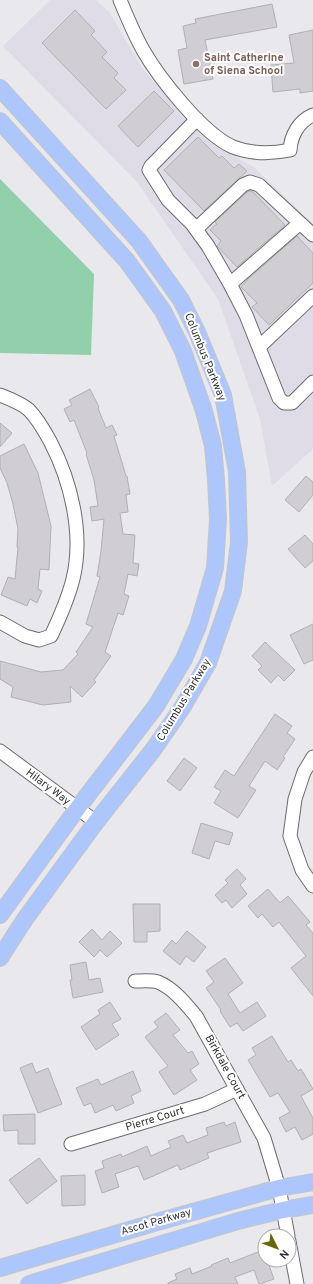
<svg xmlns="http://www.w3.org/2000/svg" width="313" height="1284" font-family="Overpass,sans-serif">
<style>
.built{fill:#dfdce7}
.green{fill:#92d0ab}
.building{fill:#d0ced2;stroke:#b1b0b3}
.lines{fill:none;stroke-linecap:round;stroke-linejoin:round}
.minor-casing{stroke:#6c6b6e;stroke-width:15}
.major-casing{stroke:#c6c5c6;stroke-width:18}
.minor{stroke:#fff;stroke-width:13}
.major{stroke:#adc6fb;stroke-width:16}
.education-dot{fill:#8d6e63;stroke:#fff;stroke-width:1.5}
.labels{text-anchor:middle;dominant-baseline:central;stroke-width:4;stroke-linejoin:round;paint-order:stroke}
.education-label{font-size:11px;font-weight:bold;fill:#785e54;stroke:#fff;text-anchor:start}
.street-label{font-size:11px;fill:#323133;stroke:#fff}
</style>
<rect width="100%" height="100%" fill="#e9e8ec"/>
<path class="built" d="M50,0H96L110,13L142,68L181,113L225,151L254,167L313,224V449L272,486L260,419L218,299L137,182L3,46Z"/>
<path class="green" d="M0,179L94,274L91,355L0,353Z"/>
<path class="building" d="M272,4L277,27L205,40L213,79L184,84L178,50L187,48L183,26L196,23L195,19Z
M75,10L95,31L91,35L107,52L102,57L118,73L114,78L126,90L106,109L42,43Z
M313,30V91L300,93V89L273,92L271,65L294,63L289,35Z
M154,91L174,111L138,147L118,126Z
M198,137L219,158L222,156L234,168L239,164L247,171L204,211L164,170Z
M250,191L253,192L285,225L237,267L217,246L221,241L210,230L217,224L215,222L247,192Z
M297,236L313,253V283L269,325L252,307L257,303L241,287L248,279Z
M90,389L99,407L98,408L106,428L112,425L117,435L114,436L126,476H127L130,494L126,495L128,512L120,513L123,534L135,535L133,563L139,564L137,576L128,574L124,594L129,596L123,615L118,613L105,652L111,656L94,680L96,682L82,697L70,686L71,702L43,705L11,697L13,687L0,679V661L41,672L63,670L78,654L76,652L93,627L86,624L100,577L97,576L101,551L104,519L92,521L90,507L98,506L94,480L86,454L87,453L74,420L70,422L64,409L72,405L69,400Z
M0,423L12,433L0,447Z
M24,444L38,473L51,526L49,570L40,569L38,589L42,591L37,603L30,599L27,606L1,595L8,577L15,579L18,547H17L18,529L13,504L7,483L0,468V456Z
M306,476L313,482V495L299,512L285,500Z
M305,535L313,544V561L305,568L288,549Z
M313,624V660L304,664L290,635Z
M265,642L295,670L284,681L278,675L271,683L258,670L262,666L252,656Z
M275,714L292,726L287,733L295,739L283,757L285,758L277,770L265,761L249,786L256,790L238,818L214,803L221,791L214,787L225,770L234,776Z
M184,758L197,768L180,791L167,781Z
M201,823L233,833L229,845L215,841L209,859L192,853Z
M237,869L246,879L240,885L247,894L232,908L226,900L222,903L215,895L228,883L225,880Z
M268,889L280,903L288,896L310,922L306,925L313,933V996L291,968L306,956L279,922L273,927L262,914L258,918L248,906Z
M133,904H160V931L147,932V942H134Z
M92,929L102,940L110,931L122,943L107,957L100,950L94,957L79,942Z
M187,931L206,947L194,962L186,956L180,965L163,951L172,940L176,944Z
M225,958L243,983L228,994L240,1013L257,1002L266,1016L243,1031L237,1023L230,1027L220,1011L221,1010L206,988L214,982L206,971Z
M86,962L89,980L100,978L103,992L73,998L70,980H72L70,965Z
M110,1002L121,1019L112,1024L119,1035L96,1050L81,1027L100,1014L98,1010Z
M166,1013L180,1030L173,1035L188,1053L192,1051L199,1064L190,1070L197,1080L174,1095L159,1072L168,1066L145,1037L158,1027L154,1022Z
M272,1036L288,1062L291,1060L298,1071L301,1069L313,1089L301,1096L313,1118V1134L302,1140L295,1127L286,1132L279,1118L290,1112L278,1093L270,1097L248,1060L256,1055L252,1048Z
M32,1063L36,1073L48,1068L62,1104L38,1113L20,1068Z
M133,1071L141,1091L131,1096L134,1103L116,1111L113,1105L95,1113L91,1103L84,1106L76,1088L98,1079L101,1085Z
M35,1114V1144H18V1130L4,1131L3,1115Z
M224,1122L226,1126L235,1122L241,1142L207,1153L209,1158L180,1170L178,1165L144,1180L138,1166L115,1174L119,1187L102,1193L95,1171L104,1168L102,1161L121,1154L122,1157L147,1146L151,1156L171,1147L168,1141L183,1135L187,1143L208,1135L206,1128Z
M39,1158L57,1181L27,1204L9,1180Z
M85,1175V1205L62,1206L61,1176Z
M263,1250L265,1260H267L274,1279L260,1284H259L254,1270L235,1277L238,1284H168V1283L177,1279L175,1274L190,1268L192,1274L212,1266L211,1265L228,1258L230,1263Z"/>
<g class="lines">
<defs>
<path id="minor" d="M120,0C127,17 134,34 143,50C159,78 203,134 233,147C251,154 271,154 290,150C291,135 299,121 313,115
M197,119L156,161L151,166L149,170L168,200L192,224L208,246L230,284L246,315L279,398L284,403H292L313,382
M196,229L243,185L250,182L259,185L313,235
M230,284L300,223
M259,347L313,296
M0,395C10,399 21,403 29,410C38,419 44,430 50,441C71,481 84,534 73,579C68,599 60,617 51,636L39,640L25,636L0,622
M0,751L96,822
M313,757L304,772L295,799L290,836L302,870L313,886
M135,981C142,981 151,980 158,982C173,988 185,1003 196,1016L264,1138L279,1188L288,1236
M71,1144L205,1104L237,1089
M289,1241L297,1284"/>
<path id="major" d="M0,88L139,241L181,300L197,332L223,395L237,472L239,542L233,591L208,663L182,708L153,750L96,822L25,919L0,958
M0,121L127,261L163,311L183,351L204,411L213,446L216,480L218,519L215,568L198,626L184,659L156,706L77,809L0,915
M0,1268L157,1222L279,1188L313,1182
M29,1284L238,1221L283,1210L313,1205"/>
</defs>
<use href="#minor" class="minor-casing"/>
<use href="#major" class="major-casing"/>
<use href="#minor" class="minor"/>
<use href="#major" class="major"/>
</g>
<circle class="education-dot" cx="196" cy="64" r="4"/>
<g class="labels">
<g class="education-label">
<text x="204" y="58">Saint Catherine<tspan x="204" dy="13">of Siena School</tspan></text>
</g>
<g class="street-label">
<text transform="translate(205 357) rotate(68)">Columbus Parkway</text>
<text transform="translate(184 700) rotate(-59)">Columbus Parkway</text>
<text transform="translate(48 787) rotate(37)">Hilary Way</text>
<text transform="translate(225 1067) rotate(61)">Birkdale Court</text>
<text transform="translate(155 1119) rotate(-17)">Pierre Court</text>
<text transform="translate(156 1222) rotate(-16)">Ascot Parkway</text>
</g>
</g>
<g transform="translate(277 1248) rotate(132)"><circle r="19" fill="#ffffff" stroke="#adadad"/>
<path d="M0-3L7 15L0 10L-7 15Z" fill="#636909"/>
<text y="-6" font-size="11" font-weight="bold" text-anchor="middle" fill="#323133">N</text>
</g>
</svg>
